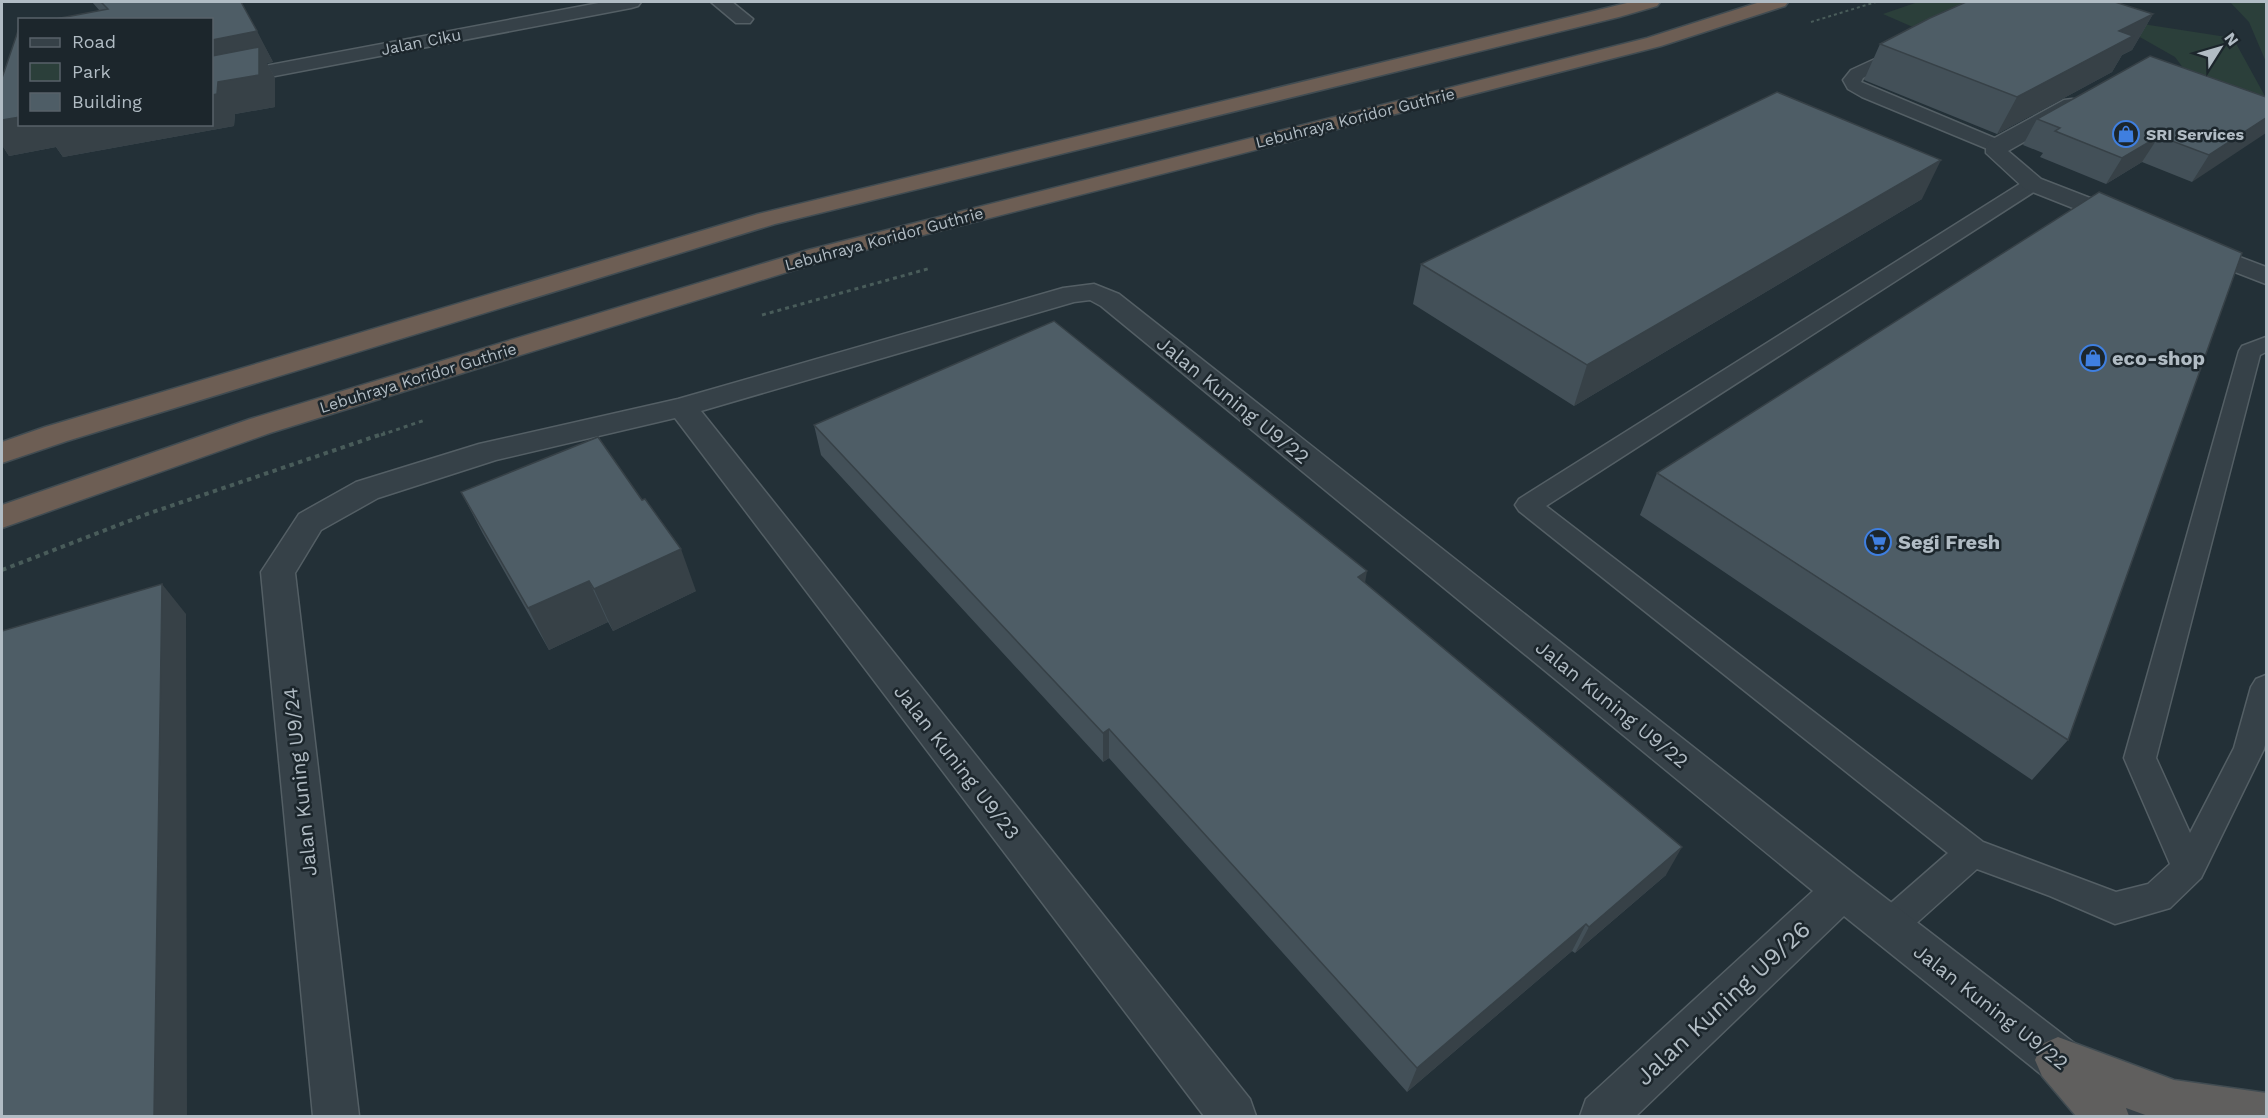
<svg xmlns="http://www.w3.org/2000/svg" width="2268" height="1118" font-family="'Work Sans',sans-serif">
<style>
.green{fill:#2b3f3a}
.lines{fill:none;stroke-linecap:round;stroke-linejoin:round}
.service-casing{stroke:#545f65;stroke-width:3}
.minor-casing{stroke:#545f65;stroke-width:3}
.trunk-casing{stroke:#414c52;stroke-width:3}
.motorway-casing{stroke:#414c52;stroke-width:3}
.path-far2{stroke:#495c5a;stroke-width:2;stroke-dasharray:3 3;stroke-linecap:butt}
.path-far1{stroke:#495c5a;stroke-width:3;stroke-dasharray:4 4;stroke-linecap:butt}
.path{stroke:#495c5a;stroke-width:4;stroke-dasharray:4.5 4.5;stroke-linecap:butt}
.service{fill:#364148;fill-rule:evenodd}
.minor{fill:#364148;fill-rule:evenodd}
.trunk{fill:#605f5e;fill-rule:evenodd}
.motorway{fill:#6d5e54;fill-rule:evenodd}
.wall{fill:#435058}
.shaded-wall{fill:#374147}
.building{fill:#4e5d66;stroke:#374147;stroke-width:1.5}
.labels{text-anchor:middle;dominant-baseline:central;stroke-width:5;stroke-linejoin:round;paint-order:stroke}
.far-street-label{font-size:16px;fill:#b1bcc4;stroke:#1c262c}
.far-poi-label{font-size:16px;font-weight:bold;fill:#b1bcc4;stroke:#1c262c;text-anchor:start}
.poi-label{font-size:20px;font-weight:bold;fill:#b1bcc4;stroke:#1c262c;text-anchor:start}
.street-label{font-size:20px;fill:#b1bcc4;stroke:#1c262c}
.near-street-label{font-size:24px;fill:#b1bcc4;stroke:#1c262c}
</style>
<rect width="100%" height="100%" fill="#233037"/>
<path class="green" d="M1918,2H1996L1922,31L1883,14Z
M2042,2H2116L2110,7L2149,25L2233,38L2266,98L2190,77L2175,57L2131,32Z
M2230,2H2266V62L2249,22Z"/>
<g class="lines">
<defs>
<path id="service" d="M1901,47L1907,48L1909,52L1907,56L1863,78L1861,82L2004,142L2006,146L2004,150H1990L1862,97L1848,89L1843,80L1851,70Z
M2033,178L2040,180L2043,184L2040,188L1546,506L1983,842L2116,892L2148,884L2170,864L2124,758L2239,351L2242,346L2266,337V352L2260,355L2156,758L2190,833L2234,748L2251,687L2256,679L2266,675V741L2264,749L2201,878L2170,908L2115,924L2050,896L1977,869L1901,937L1889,942L1877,937L1872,926L1877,915L1948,853L1519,511L1515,505L1519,499L2026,180Z"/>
<path id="minor" d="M604,2H641L638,6L631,8L212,88V76Z
M711,2H732L753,19L750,23H736Z
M2072,99L2080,100L2083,105L2080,110L2008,151L2041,179L2134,215L2137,220L2134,225L2125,227L2116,225L2025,189L1986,153V146L1989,141L2064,100Z
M2195,240L2266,267V284L2186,253L2182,248L2186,243Z
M1094,284L1119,294L1858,877L2147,1099L2153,1116H2093L1844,916L1636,1116H1580L1586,1099L1813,891L1101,306L1090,300L1074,302L701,411L1250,1099L1256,1116H1204L675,418L496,460L378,498L321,530L295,573L359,1116H313L261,572L299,514L356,482L479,444L678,399L1063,288Z"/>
<path id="trunk" d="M2058,1037L2174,1080L2266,1093V1116H2148L2126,1108L2129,1116H2076L2042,1076L2035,1060L2042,1044Z"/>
<path id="motorway" d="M1631,2H1660L1657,6L1619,17L775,224L67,441L2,463V442L45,427L758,214Z
M1760,2H1788L1785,6L1661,46L826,260L270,433L2,528V505L250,419L808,250L1647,38Z"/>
</defs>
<use href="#service" class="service-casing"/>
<use href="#minor" class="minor-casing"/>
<use href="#trunk" class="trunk-casing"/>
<use href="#motorway" class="motorway-casing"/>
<path class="path-far2" d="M1811,22L1876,2"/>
<path class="path-far1" d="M762,315L931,268
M381,435L425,420"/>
<path class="path" d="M2,570L147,514L385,433"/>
<use href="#service" class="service"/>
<use href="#minor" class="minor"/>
<use href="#trunk" class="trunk"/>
<use href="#motorway" class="motorway"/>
</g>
<path class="wall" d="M92,2H241L273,62L267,63L275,78V107L235,114L234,126L63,157L56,147L9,156L2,145V78L100,11Z
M2153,14L2132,50L2122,55L2112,72L1997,134L1864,80L1880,44Z
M2266,97L2192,182L2142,162L2106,184L2040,157L2043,153L2023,145L2037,119Z
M1922,199L1574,406L1413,304L1421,264Z
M814,425L1365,583L1666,875L1575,953L1572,951L1407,1092L1109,758L1103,762L821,455Z
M1657,473L2068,740L2032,780L1640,515Z
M461,492L696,591L613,631L608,622L549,650L483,534Z"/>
<path class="shaded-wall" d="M2153,14L2132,50L2122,55L2112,72L1997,134L2017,97L2119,31Z
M257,31L273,62L267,63L275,78V107L235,114L234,126L63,157L56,147L9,156L2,145V120L20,117V124H212V40Z
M2266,118V133L2192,182L2209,155Z
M2159,136L2142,162L2106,184L2122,158Z
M1941,160L1922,199L1574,406L1587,365Z
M681,549L696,591L613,631L594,589Z
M1367,571L1362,601L1358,577Z
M589,581L608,622L549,650L528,608Z
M162,584L186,614L187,1116H154Z
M1109,729V758L1103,762V733Z
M1682,847L1666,875L1575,953L1589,927Z
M1586,924L1572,951L1407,1092L1417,1068Z"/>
<path class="building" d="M101,2H241L257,31L212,40V20H50L108,9Z
M1966,2H2115L2153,14L2119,31L2133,36L2017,97L1880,44L1930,18Z
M20,25V117L2,120V78Z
M259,47V75L218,82L217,94L212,95V56Z
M2150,56L2266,97V118L2209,155L2159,136L2122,158L2055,131L2060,128L2037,119Z
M1777,92L1941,160L1587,365L1421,264Z
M2099,192L2242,253L2068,740L1657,473Z
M1054,321L1367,571L1358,577L1682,847L1589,927L1586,924L1417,1068L1109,729L1103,733L814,425Z
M598,437L642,500L645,499L681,549L594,589L589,581L528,608L461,492Z
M162,584L154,1116H2V631Z"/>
<defs>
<symbol id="shop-ring" viewBox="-11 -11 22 22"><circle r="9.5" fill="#1c262c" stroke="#3f7fe0" stroke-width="1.5"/><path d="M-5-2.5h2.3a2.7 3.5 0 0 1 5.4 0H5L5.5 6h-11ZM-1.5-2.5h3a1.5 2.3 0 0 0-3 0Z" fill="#3f7fe0"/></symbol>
<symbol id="supermarket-ring" viewBox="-11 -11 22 22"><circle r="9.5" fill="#1c262c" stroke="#3f7fe0" stroke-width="1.5"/><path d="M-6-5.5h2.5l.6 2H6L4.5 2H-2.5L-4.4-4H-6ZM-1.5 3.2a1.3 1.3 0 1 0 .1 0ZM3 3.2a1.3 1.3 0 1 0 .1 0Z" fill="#3f7fe0"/></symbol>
</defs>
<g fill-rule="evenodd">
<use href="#shop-ring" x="2111" y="119" width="30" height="30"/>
<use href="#shop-ring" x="2078" y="343" width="30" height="30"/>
<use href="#supermarket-ring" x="1863" y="527" width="30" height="30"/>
</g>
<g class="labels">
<g class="far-street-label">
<text transform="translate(421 42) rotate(-11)">Jalan Ciku</text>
<text transform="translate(1355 118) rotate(-14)">Lebuhraya Koridor Guthrie</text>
<text transform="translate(884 239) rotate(-15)">Lebuhraya Koridor Guthrie</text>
<text transform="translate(418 378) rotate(-17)">Lebuhraya Koridor Guthrie</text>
</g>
<g class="far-poi-label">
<text x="2146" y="134">SRI Services</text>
</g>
<g class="poi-label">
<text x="2112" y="358">eco-shop</text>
<text x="1898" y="542">Segi Fresh</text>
</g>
<g class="street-label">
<text transform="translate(1233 400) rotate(39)">Jalan Kuning U9/22</text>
<text transform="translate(1612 704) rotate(39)">Jalan Kuning U9/22</text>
<text transform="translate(957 762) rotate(52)">Jalan Kuning U9/23</text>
<text transform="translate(300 782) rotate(-96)">Jalan Kuning U9/24</text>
<text transform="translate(1991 1007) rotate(38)">Jalan Kuning U9/22</text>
</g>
<g class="near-street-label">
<text transform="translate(1723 1003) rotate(-43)">Jalan Kuning U9/26</text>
</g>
</g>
<rect width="2268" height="1118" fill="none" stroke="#b1bcc4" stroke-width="6"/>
<rect x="18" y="18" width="195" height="108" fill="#1c262c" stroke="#586269" stroke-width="1.5"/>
<rect x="30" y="38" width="30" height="9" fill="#364148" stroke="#586269" stroke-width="1.5"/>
<text x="72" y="48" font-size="18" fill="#b1bcc4">Road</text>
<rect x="30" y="63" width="30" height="18" fill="#2b3f3a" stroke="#586269" stroke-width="1.5"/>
<text x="72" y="78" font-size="18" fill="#b1bcc4">Park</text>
<rect x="30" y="93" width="30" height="18" fill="#4e5d66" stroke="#586269" stroke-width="1.5"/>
<text x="72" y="108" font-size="18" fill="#b1bcc4">Building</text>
<g transform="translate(2220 48) rotate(53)" stroke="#1c262c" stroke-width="4.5" paint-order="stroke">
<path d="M0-4.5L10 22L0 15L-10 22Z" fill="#b1bcc4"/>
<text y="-9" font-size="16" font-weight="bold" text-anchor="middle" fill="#b1bcc4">N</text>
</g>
</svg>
